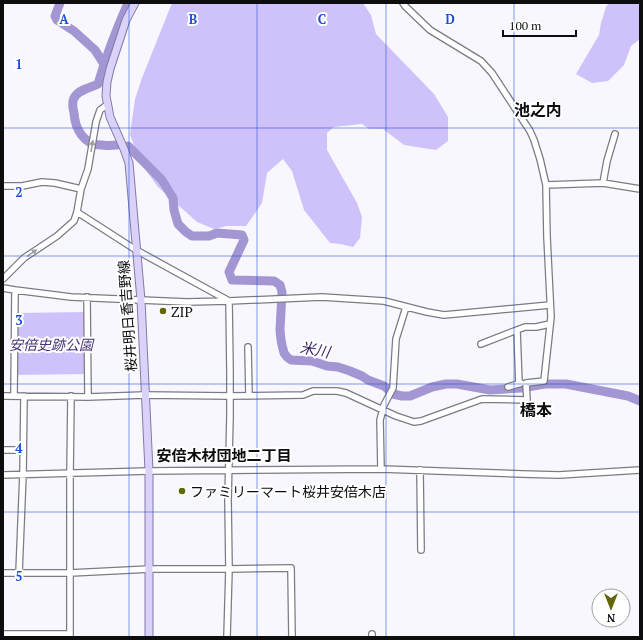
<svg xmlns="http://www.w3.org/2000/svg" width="643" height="640" font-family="'PT Serif','Noto Sans JP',serif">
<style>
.green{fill:#cfc2fb}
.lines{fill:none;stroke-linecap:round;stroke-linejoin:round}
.river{stroke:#a496d2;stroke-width:9}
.minor-casing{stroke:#7c7b83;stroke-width:8}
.major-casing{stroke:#837aa5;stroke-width:9}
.minor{stroke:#fff;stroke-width:5.5}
.major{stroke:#dbd2f9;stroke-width:7}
.oneway{fill:#9e9e9f}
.grid{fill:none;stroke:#1d4ed8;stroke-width:1;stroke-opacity:0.55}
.poi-dot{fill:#606709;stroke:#fff;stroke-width:1.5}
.labels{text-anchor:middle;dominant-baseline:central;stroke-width:4;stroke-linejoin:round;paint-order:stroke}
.poi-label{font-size:14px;fill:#0d0d10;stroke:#fff;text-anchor:start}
.street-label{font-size:14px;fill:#0d0d10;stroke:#fff}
.park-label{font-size:14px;font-style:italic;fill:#473178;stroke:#fff}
.water-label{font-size:15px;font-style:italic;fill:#3c246b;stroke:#fff}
.neighbourhood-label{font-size:15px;font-weight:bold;fill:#0d0d10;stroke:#fff}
.quarter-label{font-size:16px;font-weight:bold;fill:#0d0d10;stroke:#fff}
.grid-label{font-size:13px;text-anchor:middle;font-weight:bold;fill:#1d4ed8;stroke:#fff;stroke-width:4;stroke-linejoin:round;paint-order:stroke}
</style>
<rect width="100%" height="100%" fill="#f8f7fe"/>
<path class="green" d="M172,3H363L371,15L376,34L434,94L448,117V141L436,150L404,145L383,129H369L362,124L334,127L327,133V150L357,203L362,217L360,238L353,247L340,244L330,243L304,210L292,171L283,159L267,173L262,203L246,226H227L214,229L197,222L158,187L139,161L130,134L135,99L142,78Z
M609,3H640V39L631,46L624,65L608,81L592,83L576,74L599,35L601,23L606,7Z
M86,312V374L15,375L16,313Z"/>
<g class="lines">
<path class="river" d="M60,3L55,16L57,20L74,31L95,50L104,64
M117,145C112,145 107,146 101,145C84,145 75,129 74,113C73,109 72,102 74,98C79,89 90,88 98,84C106,56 116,30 128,3
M128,146L162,180L173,198L174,210L178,224L186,232L192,236H209L217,233L242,235L244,240L229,272L232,280L274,281L280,285L282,292L280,330L281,340L282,345L284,353L287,357L291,360L312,361L327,366L338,367L350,371L362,376L368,380L384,386L393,394L402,396H410L432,387L446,384H457L490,390L521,388L545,384H566L628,396L640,401"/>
<defs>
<path id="minor" d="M603,183L607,161L615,134
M546,185L603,183L640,189
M3,186H22L42,182L55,183L81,189
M77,212L136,250L229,301L322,297L384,301L427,312L444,315L550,305
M3,279L24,258L57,236L74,221L77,212L81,189L88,169L96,122L100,110L107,105
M3,288L15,290L71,297L187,302L229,301L230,371V416L228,500L229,569L227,637
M87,297L88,397
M517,330L525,327H536L550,324
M481,344L517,330L519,384
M248,347L249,396
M508,387L521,383
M3,396L88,397L145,395L230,396L303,395L313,391H337L346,393L396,416L414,422L421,421L482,399L527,400L526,383L544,381L551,317L547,237L546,185L540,159L534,140L530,131L492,73L481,61L430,30L405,6L403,3
M14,396L15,290
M3,450H23
M381,469L380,420L384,405L393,388L396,339L406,307
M420,470L421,550
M3,475L149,471L381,469L522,474L559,475L640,470
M3,573H70L150,569H229L291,568L292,637
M19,573L23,474L24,396
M3,634H70
M372,634V637
M70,637V474L71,396"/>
<path id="major" d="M135,3L126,20L110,69L107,82L106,96L110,117L124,149L129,163L141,300L149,471V637"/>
</defs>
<use href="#minor" class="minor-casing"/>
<use href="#major" class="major-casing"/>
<use href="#minor" class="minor"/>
<use href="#major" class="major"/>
</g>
<defs><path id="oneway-solid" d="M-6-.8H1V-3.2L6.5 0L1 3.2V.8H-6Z"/></defs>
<g class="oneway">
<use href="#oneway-solid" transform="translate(92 146) rotate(-80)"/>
<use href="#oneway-solid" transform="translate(32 253) rotate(-34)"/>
</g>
<path class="grid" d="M129,3V637M257,3V637M386,3V637M514,3V637M3,128H640M3,256H640M3,384H640M3,512H640"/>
<g class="poi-dot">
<circle cx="163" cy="311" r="4"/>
<circle cx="182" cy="491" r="4"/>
</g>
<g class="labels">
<g class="poi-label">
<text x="171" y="311">ZIP</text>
<text x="190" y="491">ファミリーマート桜井安倍木店</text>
</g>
<g class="street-label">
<text transform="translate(127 316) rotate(-94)">桜井明日香吉野線</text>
</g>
<g class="park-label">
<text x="51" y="344">安倍史跡公園</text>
</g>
<g class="water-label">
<text transform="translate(315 349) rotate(10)">米川</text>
</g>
<g class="neighbourhood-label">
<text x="224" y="455">安倍木材団地二丁目</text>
</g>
<g class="quarter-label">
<text x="538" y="110">池之内</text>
<text x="536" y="410">橋本</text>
</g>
</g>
<g class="grid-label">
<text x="64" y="24">A</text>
<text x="193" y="24">B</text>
<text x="322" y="24">C</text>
<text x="450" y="24">D</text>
<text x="19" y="69">1</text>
<text x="19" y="197">2</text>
<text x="19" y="325">3</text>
<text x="19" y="453">4</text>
<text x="19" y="581">5</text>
</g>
<rect width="643" height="640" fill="none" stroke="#0d0d10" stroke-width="8"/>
<g transform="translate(611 608) rotate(180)"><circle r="19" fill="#ffffff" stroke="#9e9e9f"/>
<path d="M0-3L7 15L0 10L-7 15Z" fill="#606709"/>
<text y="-6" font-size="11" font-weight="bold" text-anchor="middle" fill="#0d0d10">N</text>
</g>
<path d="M503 30v6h73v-6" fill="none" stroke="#0d0d10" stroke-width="2"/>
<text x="509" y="30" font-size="12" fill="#0d0d10" stroke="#ffffff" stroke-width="3" paint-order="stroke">100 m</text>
</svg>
